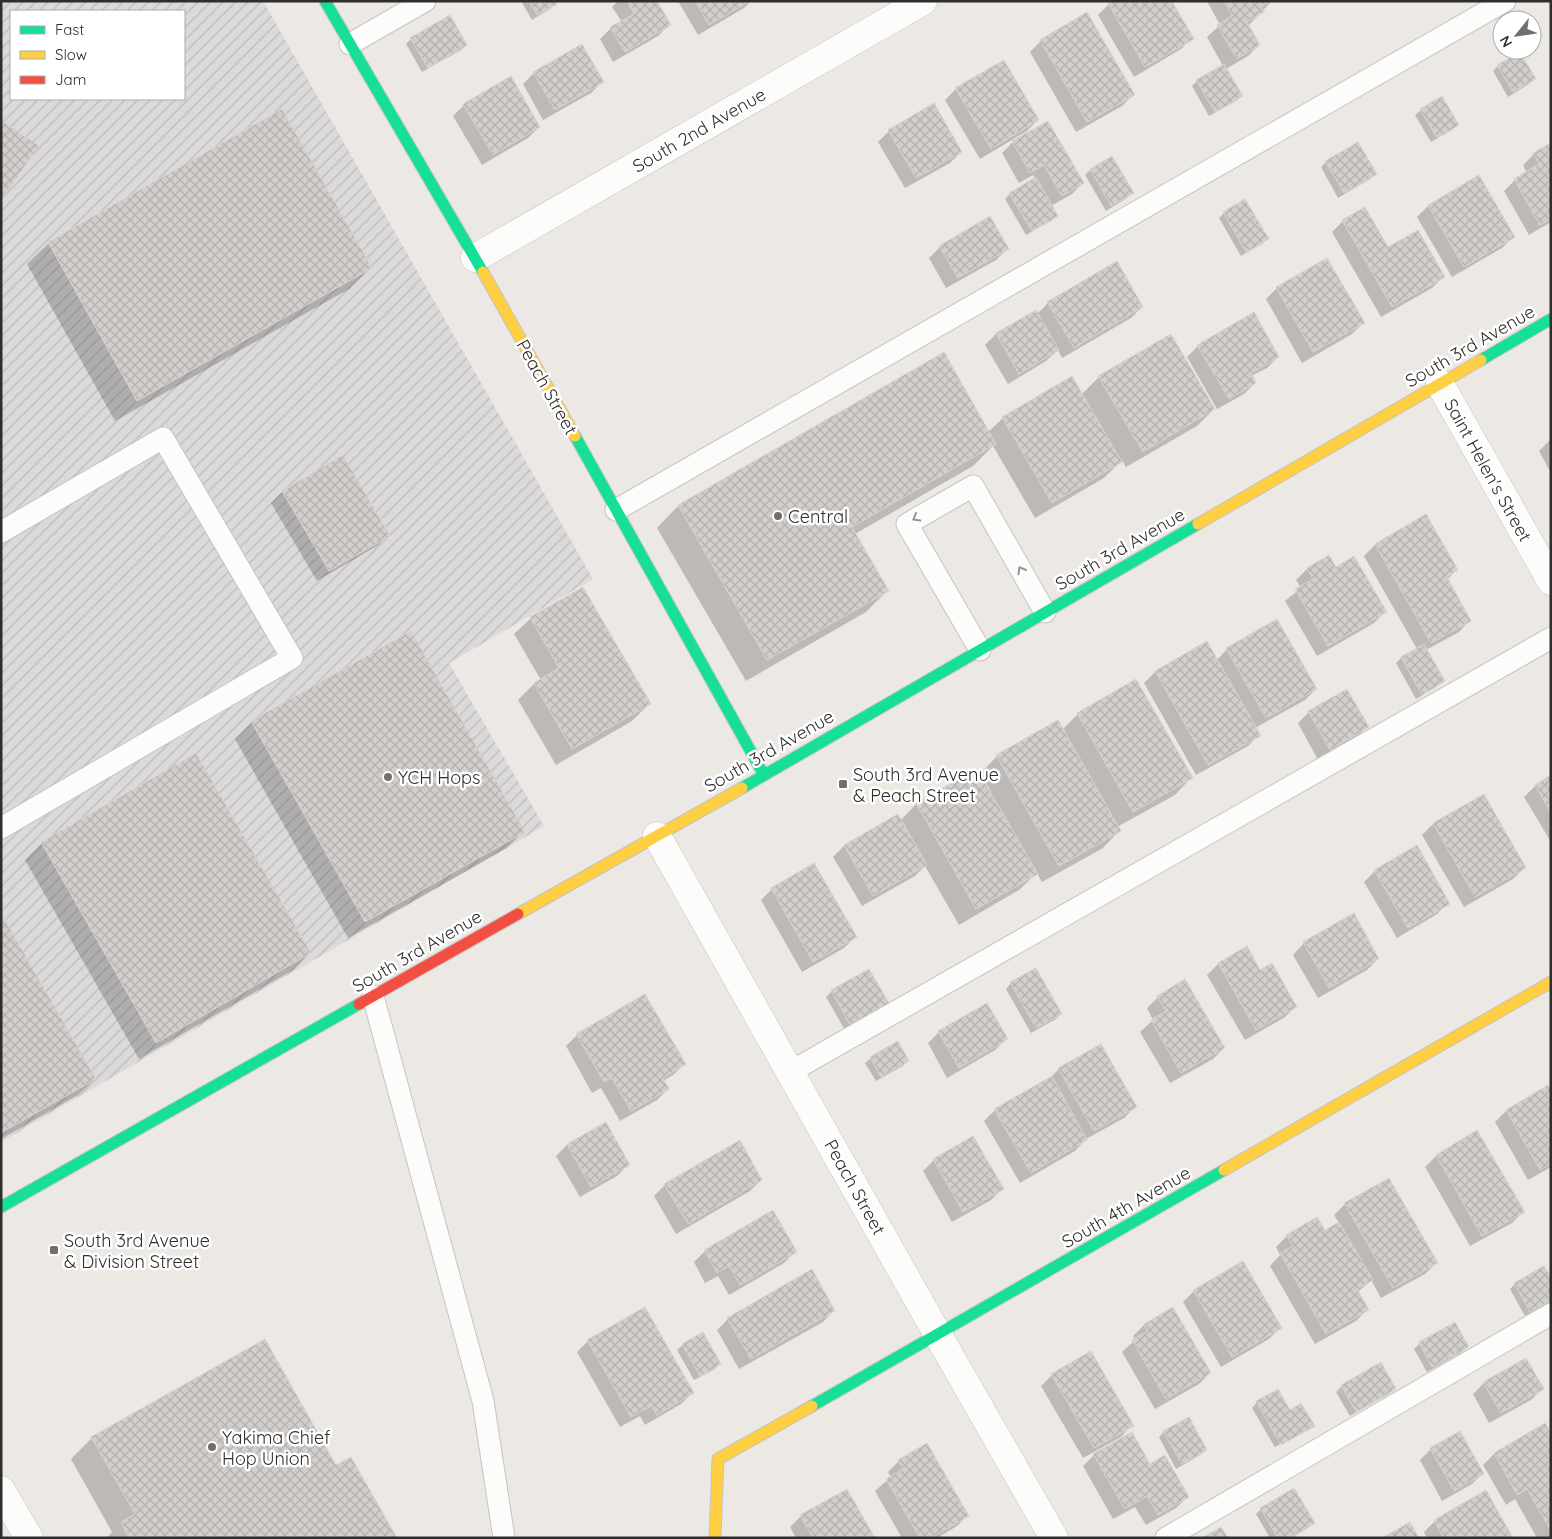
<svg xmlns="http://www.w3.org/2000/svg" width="1552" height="1539" font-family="Quicksand,sans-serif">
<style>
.industrial{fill:url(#industrial-furrows);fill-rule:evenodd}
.shadow{fill:#0003}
.building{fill:url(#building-cross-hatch);stroke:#d7d4d0}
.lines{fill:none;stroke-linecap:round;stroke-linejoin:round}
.lane-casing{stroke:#c5c4c5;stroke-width:23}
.street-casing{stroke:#c5c4c5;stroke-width:29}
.fast-casing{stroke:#c5c4c5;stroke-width:13}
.slow-casing{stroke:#c5c4c5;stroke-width:13}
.jam-casing{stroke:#c5c4c5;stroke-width:13}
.lane{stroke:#fcfcfb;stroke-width:21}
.street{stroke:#fcfcfb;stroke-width:28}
.fast{stroke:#16e098;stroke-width:11}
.slow{stroke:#ffcf43;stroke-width:11}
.jam{stroke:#f24e42;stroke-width:11}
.oneway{stroke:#959594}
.poi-dot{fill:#706f6e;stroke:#fff;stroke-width:2}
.labels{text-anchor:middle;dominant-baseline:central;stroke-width:5;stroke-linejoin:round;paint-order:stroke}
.street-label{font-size:18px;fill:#2e2e2e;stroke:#fff}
.poi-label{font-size:18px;fill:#2e2e2e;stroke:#fff;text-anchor:start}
</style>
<defs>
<pattern id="industrial-furrows" width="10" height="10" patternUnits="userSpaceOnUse" patternTransform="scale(1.25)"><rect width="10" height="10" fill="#dcd9db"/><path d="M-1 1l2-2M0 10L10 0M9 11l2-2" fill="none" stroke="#bdbbbc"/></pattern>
<pattern id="building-cross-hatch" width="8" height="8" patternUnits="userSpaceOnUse" patternTransform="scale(1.25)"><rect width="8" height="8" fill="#d1cecb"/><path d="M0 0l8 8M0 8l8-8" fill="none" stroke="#b4b1af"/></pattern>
</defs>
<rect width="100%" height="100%" fill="#ece8e4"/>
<path class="industrial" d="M1,1H263L593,579L449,663L544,826L1,1142ZM11,11H184V99H11Z"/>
<path class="shadow" d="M521,1H554L555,4L550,9L532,20Z
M618,1H656L669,25L658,36L613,62L600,39L611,28L622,22L612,7Z
M678,1H751L744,8L698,35Z
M1207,1H1272L1248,26L1259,45L1248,56L1226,69L1241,95L1236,101L1209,116L1192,86L1197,81L1223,66L1207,37L1220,25Z
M1109,4L1192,38L1181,49L1134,77L1098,15Z
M411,39L466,45L461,50L422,72L406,44Z
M1041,41L1133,95L1122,106L1076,132L1030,52Z
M582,46L602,82L591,93L543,120L523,84L534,73Z
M1498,66L1534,79L1529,84L1508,97L1493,71Z
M956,89L1038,120L1027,131L980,159L945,100Z
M464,105L539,127L528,138L482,165L453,116Z
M1421,110L1457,125L1452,130L1431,142L1415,115Z
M889,131L961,152L950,163L905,188L878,142Z
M1013,142L1083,183L1072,194L1051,206L1056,215L1051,221L1026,235L1005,199L1010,194L1035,179L1033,175L1019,183L1002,153Z
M1551,145V222L1529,235L1504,191L1515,180L1527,173L1523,165L1534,154Z
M1326,162L1376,174L1370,179L1338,198L1321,167Z
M1090,170L1132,193L1127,198L1106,211L1085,175Z
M1479,177L1513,237L1502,248L1452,277L1417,217L1428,206Z
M1224,213L1267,239L1262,244L1241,256L1219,218Z
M1343,221L1387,249L1443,277L1432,288L1381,317L1332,232Z
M49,243L371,267L349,289L115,421L27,264Z
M940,247L1007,249L996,260L946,288L929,258Z
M1327,259L1363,323L1352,334L1302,363L1266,299L1277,288Z
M1117,263L1142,307L1131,318L1062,358L1058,350L1046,361L1008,384L985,345L996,334L1035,311L1037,314L1048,303Z
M1198,346L1278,357L1267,368L1251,376L1255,383L1244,394L1217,409L1187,357Z
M943,354L988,432L1003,418L1081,395L1099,377L1214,409L1197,426L1126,467L1122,460L1104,478L1035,518L993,446L973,466L855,534L887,591L866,612L746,681L657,528L678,506Z
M1550,440H1551V473L1539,451Z
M343,457L388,535L377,546L317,581L271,503L282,492Z
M1375,545L1456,570L1447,580L1470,620L1459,632L1426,650L1444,681L1438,686L1416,699L1396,663L1401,658L1417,649L1364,556Z
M1329,557L1335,569L1385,612L1374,623L1317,656L1285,601L1301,588L1296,580L1307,569Z
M531,618L649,704L632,721L556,765L518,700L534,684L541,680L514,634Z
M410,632L523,832L507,848L348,938L235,739L252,722Z
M1207,643L1217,660L1227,649L1316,689L1305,700L1255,728L1259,735L1248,746L1196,775L1144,683L1155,672Z
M1309,712L1367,727L1356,738L1318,760L1298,723Z
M1078,714L1191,778L1175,795L1117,827L1119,831L1103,848L1042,882L1037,873L1019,890L959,925L925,866L915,876L862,906L833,857L844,846L897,816L900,821L916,804L976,770L989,793L991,792L981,773L997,756L1062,730Z
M196,755L309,953L293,970L139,1059L25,860L42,843Z
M1551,777V842L1524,797L1535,786Z
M1484,796L1524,868L1513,879L1464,907L1422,835L1433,824Z
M1375,871L1448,903L1437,914L1397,938L1364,882Z
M772,889L855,937L844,948L802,972L761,900Z
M1,916L95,1079L78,1095L1,1139Z
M1304,943L1378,959L1367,970L1318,998L1293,955Z
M1247,948L1260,972L1296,1006L1285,1017L1245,1040L1207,975L1218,964Z
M1035,969L1061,1014L1056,1019L1031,1033L1006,989L1011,983Z
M868,971L887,1003L882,1008L845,1030L826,997L831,992Z
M1158,997L1224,1048L1213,1059L1170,1083L1140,1032L1153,1020L1147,1008Z
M939,1032L1006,1039L995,1050L947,1078L928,1043Z
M577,1035L684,1064L673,1075L663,1081L668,1089L657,1100L620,1121L601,1088L592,1093L566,1046Z
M871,1058L908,1061L903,1066L876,1081L865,1063Z
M1059,1069L1135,1107L1124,1118L1086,1139L1075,1151L1020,1183L984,1121L995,1110L1048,1080Z
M1548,1087L1551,1093V1167L1528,1180L1495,1122L1506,1111Z
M606,1124L628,1165L617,1176L580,1197L556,1156L567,1145Z
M1477,1132L1523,1212L1512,1223L1470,1246L1425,1167L1436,1156Z
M934,1160L1002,1189L991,1200L952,1222L923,1171Z
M761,1180L750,1191L676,1234L654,1196L665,1185Z
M1345,1204L1436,1263L1425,1274L1381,1298L1371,1280L1357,1293L1367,1310L1356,1321L1315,1344L1270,1266L1280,1255L1276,1247L1287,1236L1324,1232L1339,1223L1334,1215Z
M705,1251L795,1252L784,1263L729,1295L718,1276L705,1283L694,1262Z
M1551,1280V1302L1525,1316L1510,1289L1515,1284Z
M1194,1291L1280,1328L1269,1339L1221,1367L1183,1302Z
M834,1310L823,1322L739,1369L717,1330L728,1319Z
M1454,1324L1467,1347L1462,1352L1427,1372L1414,1349L1420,1343Z
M1144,1325L1210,1373L1199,1384L1155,1409L1122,1352L1135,1340L1133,1336Z
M588,1341L692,1393L681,1404L645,1425L640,1416L620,1427L577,1352Z
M683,1345L720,1363L715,1369L694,1380L677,1350Z
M1525,1359L1542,1389L1531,1400L1489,1423L1473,1394L1484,1383Z
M1381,1364L1394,1389L1389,1394L1350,1416L1336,1392L1342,1386Z
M1052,1375L1132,1425L1121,1437L1083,1458L1041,1386Z
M1257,1402L1290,1411L1313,1426L1309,1430V1428L1275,1447L1276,1449L1252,1408Z
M1164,1432L1206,1450L1200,1455L1176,1469L1159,1437Z
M1551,1436V1538H1537L1515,1499L1506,1505L1483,1465L1494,1454Z
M92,1438L336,1467L395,1538H107L112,1532L71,1459Z
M1431,1449L1483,1473L1472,1484L1442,1501L1420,1460Z
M1094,1455L1150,1465L1187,1497L1176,1508L1146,1525L1135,1507L1113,1519L1083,1466Z
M899,1461L968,1515L957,1526L937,1538H902L875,1491L891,1477L888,1472Z
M1261,1509L1313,1523L1308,1528L1291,1538H1270L1256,1514Z
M801,1516L873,1538H796L790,1527Z
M1435,1521L1512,1538H1427L1424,1532Z"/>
<path class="building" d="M529,1H555L557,4L537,15Z
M627,1H657L671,25L625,52L610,27L634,14Z
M695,1H750L709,25Z
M1111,1H1172L1194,39L1145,67L1108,3Z
M1224,1H1271L1261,7L1264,12L1247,22L1260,45L1237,59L1217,25L1232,16Z
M1087,12L1135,95L1087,122L1040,40Z
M450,15L467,45L428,68L410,38Z
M582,44L604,82L555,110L533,72Z
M1520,52L1536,79L1513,92L1497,65Z
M1004,60L1039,120L991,149L955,88Z
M1224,64L1243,96L1215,112L1196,80Z
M511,76L540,127L493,155L463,104Z
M1442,96L1459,125L1437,138L1420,109Z
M934,103L962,152L916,178L888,130Z
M282,109L372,268L137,401L48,242Z
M1,120L39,146L1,200Z
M1048,121L1084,183L1062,196L1044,165L1030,173L1012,141Z
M1358,142L1377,174L1344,193L1325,161Z
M1551,143V219L1540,225L1514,179L1539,164L1533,153Z
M1112,156L1134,193L1111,206L1090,169Z
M1479,175L1515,237L1464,267L1428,205Z
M1036,177L1058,216L1032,231L1009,193Z
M1245,199L1269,239L1246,252L1223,212Z
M1365,207L1388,247L1418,230L1445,277L1392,307L1342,220Z
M990,216L1009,249L958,278L939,246Z
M1327,258L1365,323L1313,352L1276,287Z
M1117,261L1143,307L1074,348L1047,302Z
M1036,310L1059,350L1019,374L996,333Z
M1254,312L1279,357L1251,373L1256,383L1229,399L1197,345Z
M1171,334L1215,409L1143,452L1098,376Z
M944,352L996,444L852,527L889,591L767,660L678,505Z
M1072,376L1122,462L1052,503L1002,417Z
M343,455L390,536L329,571L282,491Z
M1426,514L1458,570L1447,577L1471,621L1431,643L1375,544Z
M1329,555L1336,567L1354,556L1387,612L1328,646L1295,589L1313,579L1307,568Z
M583,587L651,704L572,749L534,683L559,668L530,617Z
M1277,619L1317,689L1266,718L1226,648Z
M411,631L525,832L365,922L251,721Z
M1207,641L1261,736L1208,765L1155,671Z
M1424,644L1445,681L1422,695L1401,657Z
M1136,679L1193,778L1133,812L1077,713Z
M1347,689L1369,727L1330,750L1308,711Z
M1058,720L1121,831L1059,866L996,755Z
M196,753L311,953L156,1043L41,842Z
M977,769L1038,874L976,909L916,803Z
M1551,775V813L1535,785Z
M1484,794L1526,868L1475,897L1433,823Z
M898,814L927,865L873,896L844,845Z
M1417,845L1450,904L1408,928L1374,870Z
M814,863L857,937L813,962L771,888Z
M1,913L96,1079L1,1133Z
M1354,913L1379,959L1329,988L1303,942Z
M1247,946L1260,970L1272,963L1297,1007L1256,1030L1218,963Z
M1036,968L1062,1014L1036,1028L1010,982Z
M869,969L889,1003L850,1025L831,990Z
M1185,979L1225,1048L1181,1073L1151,1020L1166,1011L1157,996Z
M645,994L686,1064L663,1078L669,1089L631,1111L612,1078L604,1082L576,1034Z
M987,1003L1008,1039L959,1068L938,1031Z
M898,1041L909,1061L881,1077L870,1057Z
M1101,1044L1137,1107L1094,1131L1058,1068Z
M1052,1076L1087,1140L1031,1173L994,1109Z
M1548,1085L1551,1090V1164L1540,1170L1506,1110Z
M606,1122L630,1165L591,1187L567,1144Z
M1477,1130L1525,1212L1482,1236L1436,1155Z
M973,1136L1004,1189L963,1212L933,1159Z
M740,1140L762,1180L688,1224L664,1184Z
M1389,1178L1438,1263L1393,1288L1344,1203Z
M773,1210L797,1252L740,1285L729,1266L717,1273L704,1250Z
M1317,1217L1325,1230L1339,1222L1373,1280L1357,1289L1369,1310L1326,1334L1280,1253L1293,1246L1286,1235Z
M1243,1261L1282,1328L1232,1357L1193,1290Z
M1544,1266L1551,1277V1300L1530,1312L1514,1283Z
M812,1269L835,1311L751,1359L727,1318Z
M645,1307L694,1393L657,1415L651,1406L631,1417L587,1340Z
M1173,1307L1211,1373L1166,1399L1132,1340L1147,1331L1144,1324Z
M1455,1322L1469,1347L1432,1367L1419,1342Z
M703,1332L721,1364L700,1376L682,1344Z
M265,1339L336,1465L351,1457L397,1538H129L121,1522L135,1514L91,1437Z
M1091,1351L1134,1426L1094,1448L1051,1374Z
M1526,1358L1544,1389L1501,1413L1483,1382Z
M1381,1362L1396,1389L1356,1412L1341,1385Z
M1278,1389L1290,1410L1301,1403L1315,1426L1281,1445L1256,1401Z
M1189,1417L1207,1450L1182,1464L1163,1431Z
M1545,1423L1551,1433V1531L1527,1489L1517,1495L1494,1453Z
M1460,1431L1484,1474L1454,1491L1430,1448Z
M1132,1432L1150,1464L1165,1455L1189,1497L1158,1515L1147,1496L1125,1509L1093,1454Z
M927,1443L969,1516L931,1538H920L886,1479L903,1469L898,1460Z
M1294,1488L1315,1523L1289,1538H1278L1260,1508Z
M847,1489L875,1538H813L800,1515Z
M1486,1490L1513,1538H1444L1434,1520Z
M1410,1522L1419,1538H1382Z
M1221,1527L1228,1538H1202Z"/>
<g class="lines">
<defs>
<path id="lane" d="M350,44L425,1
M616,510L1505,1
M1,532L163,438L292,658L1,828
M980,650L907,524L973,486L1045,612
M373,996L483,1401L504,1538
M790,1072L1551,638
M1166,1538L1551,1314"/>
<path id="street" d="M475,258L923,1
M1440,384L1551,581
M657,836L938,1335L1054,1538
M1,1490L29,1538"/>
<path id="fast" d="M325,1L483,272
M1481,360L1551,319
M575,436L764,775
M742,788L1198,524
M1,1207L359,1004
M812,1406L1224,1170"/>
<path id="slow" d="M483,272L575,436
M1198,524L1481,360
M518,914L742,788
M1224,1170L1551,982
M715,1538L718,1459L812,1406"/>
<path id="jam" d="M359,1004L518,914"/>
</defs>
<use href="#lane" class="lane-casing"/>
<use href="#street" class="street-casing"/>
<use href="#fast" class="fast-casing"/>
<use href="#slow" class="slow-casing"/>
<use href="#jam" class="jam-casing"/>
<use href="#lane" class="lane"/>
<use href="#street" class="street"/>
<use href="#fast" class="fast"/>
<use href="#slow" class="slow"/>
<use href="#jam" class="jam"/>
</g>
<defs><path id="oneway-chevron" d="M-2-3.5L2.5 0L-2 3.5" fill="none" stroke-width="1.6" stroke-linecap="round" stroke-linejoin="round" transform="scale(1.25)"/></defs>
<g class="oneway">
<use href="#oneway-chevron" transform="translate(916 518) rotate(150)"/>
<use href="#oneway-chevron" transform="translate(1021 570) rotate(-120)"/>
</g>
<g class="poi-dot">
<circle cx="778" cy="516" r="5"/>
<circle cx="388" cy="777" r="5"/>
<rect x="838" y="779" width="10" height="10" rx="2.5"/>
<rect x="49" y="1245" width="10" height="10" rx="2.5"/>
<circle cx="212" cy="1447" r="5"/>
</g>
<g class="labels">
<g class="street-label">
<text transform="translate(699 130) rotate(-30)">South 2nd Avenue</text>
<text transform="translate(1470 346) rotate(-30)">South 3rd Avenue</text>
<text transform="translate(547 387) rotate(61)">Peach Street</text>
<text transform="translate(1488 470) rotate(61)">Saint Helen's Street</text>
<text transform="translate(1120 549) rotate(-30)">South 3rd Avenue</text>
<text transform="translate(769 751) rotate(-30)">South 3rd Avenue</text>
<text transform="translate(417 951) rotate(-30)">South 3rd Avenue</text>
<text transform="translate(855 1187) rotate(61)">Peach Street</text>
<text transform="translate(1126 1207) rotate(-30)">South 4th Avenue</text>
</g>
<g class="poi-label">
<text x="788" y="516">Central</text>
<text x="853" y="774">South 3rd Avenue<tspan x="853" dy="21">&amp; Peach Street</tspan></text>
<text x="398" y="777">YCH Hops</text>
<text x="64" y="1240">South 3rd Avenue<tspan x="64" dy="21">&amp; Division Street</tspan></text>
<text x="222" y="1437">Yakima Chief<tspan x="222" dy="21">Hop Union</tspan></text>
</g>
</g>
<rect width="1552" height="1539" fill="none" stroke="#2e2e2e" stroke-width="5"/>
<rect x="10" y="10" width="175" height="90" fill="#ffffff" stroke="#ababab"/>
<rect x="20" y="26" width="25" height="8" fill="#16e098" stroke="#ababab"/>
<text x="55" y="35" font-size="15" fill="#2e2e2e">Fast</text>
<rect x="20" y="51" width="25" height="8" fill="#ffcf43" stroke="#ababab"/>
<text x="55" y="60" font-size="15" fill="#2e2e2e">Slow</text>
<rect x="20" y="76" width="25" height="8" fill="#f24e42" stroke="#ababab"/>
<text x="55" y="85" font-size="15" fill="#2e2e2e">Jam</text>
<g transform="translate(1517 35) rotate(240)"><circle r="24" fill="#ffffff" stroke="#ababab"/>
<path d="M0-4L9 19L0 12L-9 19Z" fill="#706f6e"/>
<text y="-8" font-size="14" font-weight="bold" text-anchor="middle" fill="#2e2e2e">N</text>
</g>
</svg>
